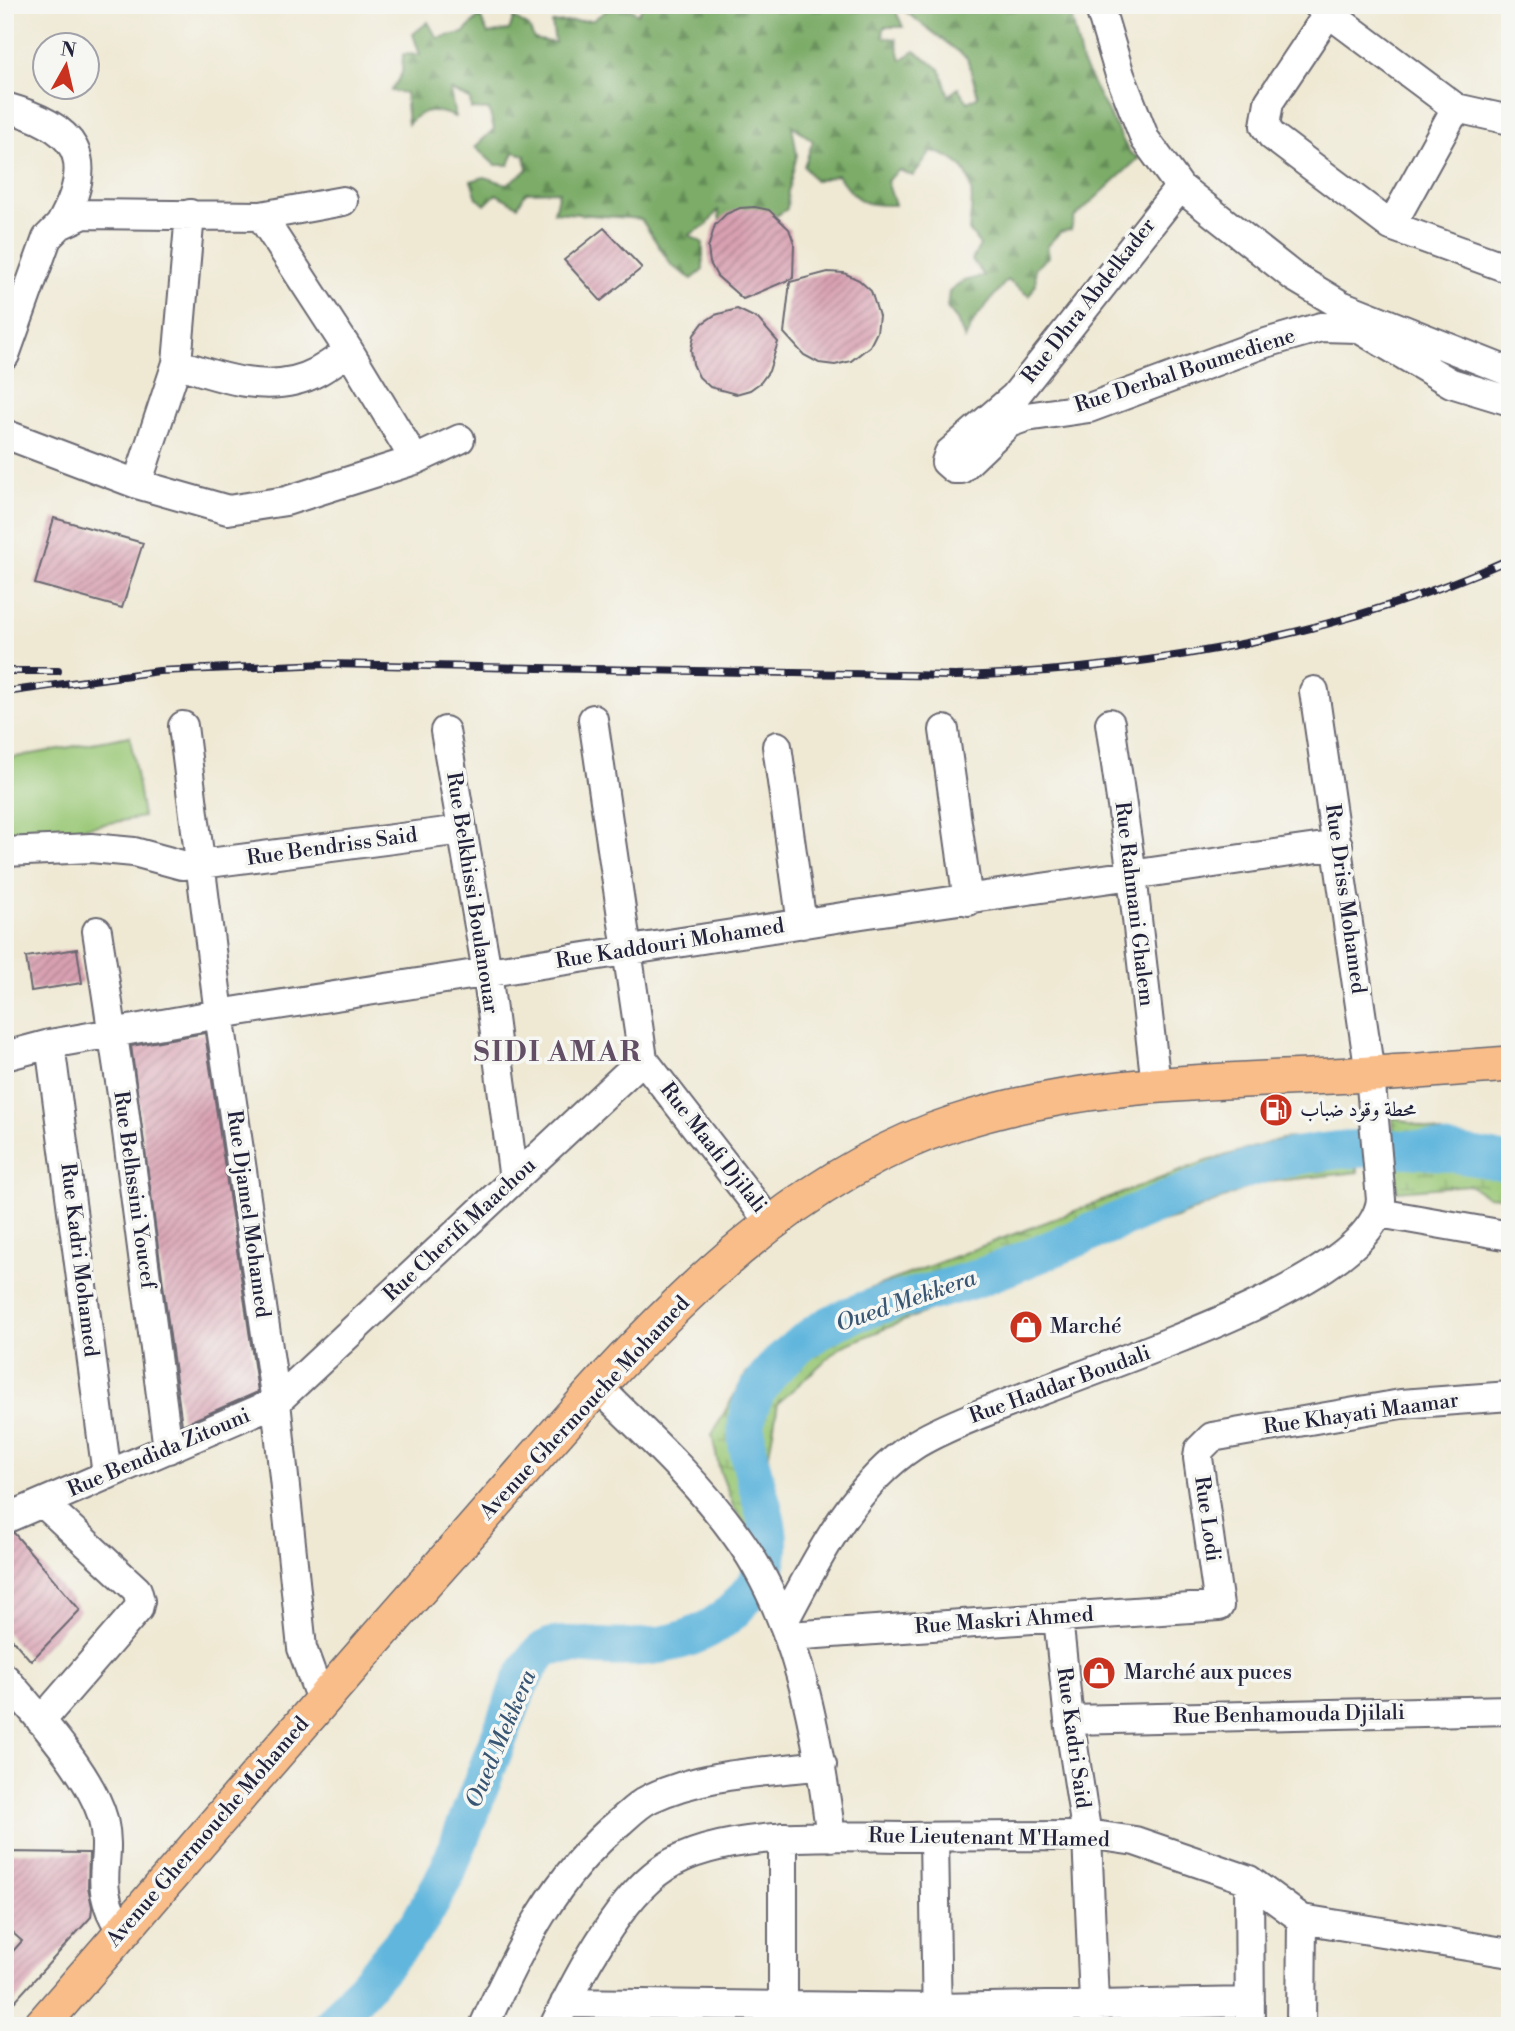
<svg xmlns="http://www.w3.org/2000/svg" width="1515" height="2031" font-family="'Libre Bodoni',Amiri,serif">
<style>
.forest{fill:url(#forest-firs);stroke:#4e6751;stroke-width:2;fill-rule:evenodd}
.wetland{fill:url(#wetland-marsh);stroke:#5e7558;stroke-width:2;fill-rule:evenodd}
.park{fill:#9ac876;stroke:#5e7558;stroke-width:2}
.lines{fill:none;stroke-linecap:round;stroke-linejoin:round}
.river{stroke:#60b6dd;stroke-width:38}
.building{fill:url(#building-hatch)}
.minor-casing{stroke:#6a6871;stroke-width:32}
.major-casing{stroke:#6a6871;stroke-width:38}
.minor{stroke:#fff;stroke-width:28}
.major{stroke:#f8bd89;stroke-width:35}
.rail-casing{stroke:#22223b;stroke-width:8}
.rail{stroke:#f6f6f2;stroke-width:5;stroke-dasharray:16;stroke-linecap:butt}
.labels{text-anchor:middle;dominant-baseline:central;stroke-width:7;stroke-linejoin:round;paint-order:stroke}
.street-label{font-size:21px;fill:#22223b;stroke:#f6f6f2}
.poi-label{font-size:21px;fill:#22223b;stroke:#f6f6f2;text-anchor:start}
.water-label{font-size:23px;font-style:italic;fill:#385674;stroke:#f6f6f2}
.district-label{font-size:28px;font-weight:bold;letter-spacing:2px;fill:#624e65;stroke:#f6f6f2}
</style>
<defs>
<pattern id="forest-firs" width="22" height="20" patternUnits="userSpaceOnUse" patternTransform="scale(1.75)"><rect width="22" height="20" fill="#7bac67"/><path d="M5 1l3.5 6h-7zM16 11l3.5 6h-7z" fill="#648c56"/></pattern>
<pattern id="wetland-marsh" width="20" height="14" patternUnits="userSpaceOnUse" patternTransform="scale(1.75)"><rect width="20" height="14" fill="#9ac876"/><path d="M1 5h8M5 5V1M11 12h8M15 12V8" fill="none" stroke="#7da262"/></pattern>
<pattern id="building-hatch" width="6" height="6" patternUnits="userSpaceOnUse" patternTransform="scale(1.75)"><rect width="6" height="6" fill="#d9a1b2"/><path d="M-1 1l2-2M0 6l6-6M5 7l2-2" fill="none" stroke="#b08392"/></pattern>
</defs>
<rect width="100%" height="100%" fill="#f6f6f2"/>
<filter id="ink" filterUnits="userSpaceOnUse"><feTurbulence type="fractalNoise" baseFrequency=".0143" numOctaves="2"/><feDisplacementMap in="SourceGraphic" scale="14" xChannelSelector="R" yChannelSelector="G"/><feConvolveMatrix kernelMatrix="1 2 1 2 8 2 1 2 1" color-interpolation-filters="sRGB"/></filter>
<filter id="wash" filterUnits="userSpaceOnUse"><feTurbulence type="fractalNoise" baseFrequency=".00686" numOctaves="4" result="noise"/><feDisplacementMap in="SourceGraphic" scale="28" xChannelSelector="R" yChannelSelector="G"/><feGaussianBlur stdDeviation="1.57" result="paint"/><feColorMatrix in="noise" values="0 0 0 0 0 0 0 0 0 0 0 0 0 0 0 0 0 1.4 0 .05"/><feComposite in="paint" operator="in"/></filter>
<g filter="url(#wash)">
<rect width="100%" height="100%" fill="#efe9d4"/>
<path class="forest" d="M614,5H625L638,14L643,5H1069L1082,63L1129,152L1139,158L1074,218L1071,230L1060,232L1047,246L1049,256L1035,268L1036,284L1029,296L1007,280L975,319L965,339L957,320L947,308L949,292L963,281L984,276L972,260L980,245L969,230C974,191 977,162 931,151L913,176L899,170L887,181L895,205C860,206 858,201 837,175L815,181L804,166L813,141L792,125L797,155L788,191L787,209L764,224L722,231L718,210L707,225L689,235L703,243V270L692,279L672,266L641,219L554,212L559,191L526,192L518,206L496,194L485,205L477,198L471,181L484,177L507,184L527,170L525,155L514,152L509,165H495L475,147L494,129L489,110L471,109L470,99L450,90L455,117C435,109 423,107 408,124L405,93L391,91L402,73L403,54L420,55L413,34L428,22L437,38L463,33L480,16L488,34L509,30L514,18L529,27L534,39L555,43L552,23L593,20ZM898,6L967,58L978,96L968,102L958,88L949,96L940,69L915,51L901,60L896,39L883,37L884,27H903L895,9Z"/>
<path class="wetland" d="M1393,1117L1488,1149L1500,1148L1510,1152V1198L1488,1196L1469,1185L1397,1191Z
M1353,1133L1352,1143L1337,1145L1358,1156V1172L1259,1183L1176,1218L1108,1237L840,1347L778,1403L767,1465L773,1566L734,1508L719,1468L712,1435L747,1372L763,1374L758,1363C799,1323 821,1311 872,1288L1204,1162L1282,1139ZM1332,1145L1323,1157L1292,1161L1277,1153L1266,1170L1217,1175L1178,1187L1139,1215L1087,1226L1032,1247L993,1278L957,1293L924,1287L890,1312L868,1303L850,1329L826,1333L840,1316L863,1300L886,1304L921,1282L959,1287L1004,1263L1033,1240L1129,1212L1170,1188L1246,1162L1265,1164L1272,1150Z"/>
<path class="park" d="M130,736L143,817L5,842V759Z"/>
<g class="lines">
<path class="river" d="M331,2026L419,1923L447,1873L520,1683C528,1670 537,1649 553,1646C567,1643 585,1646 599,1647C649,1650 699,1645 736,1608C746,1597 765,1573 768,1559C777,1505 727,1448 755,1395C769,1369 795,1347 819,1331C860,1304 930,1295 978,1278C1039,1256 1098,1229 1158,1204C1203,1185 1249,1165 1298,1156C1369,1142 1440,1148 1510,1164"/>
</g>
<g id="blocks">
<path class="building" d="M755,207L769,210L789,229L794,243L793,278L743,299L717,276L710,263L708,248L715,225L726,214L740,208Z
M604,228L642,268L601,301L564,260Z
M828,272L844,273L859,280L871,291L879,316L877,332L870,346L851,361L835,365L819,363L804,355L784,333L790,282Z
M737,309L758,319L778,342L769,371L761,382L750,390L736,394L710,387L699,377L693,364L691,350L694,335L703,323L715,315Z
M54,518L143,543L122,608L35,584Z
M77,949L82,983L31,991L26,957Z
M205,1033L258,1392L182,1425L131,1046Z
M14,1533L80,1610L31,1661L5,1631V1535Z
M5,1852L89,1853L88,1887L92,1907L91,1917L5,2012V1960L22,1941L5,1926Z"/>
</g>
</g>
<g filter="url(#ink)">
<use href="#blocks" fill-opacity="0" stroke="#6a6871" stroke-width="2"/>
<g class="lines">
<defs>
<path id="minor" d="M1099,5L1120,75L1145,139L1180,187L1294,277L1341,305L1510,372
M1318,5L1456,108L1510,120
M1329,12L1269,102L1265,126L1272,136L1391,226L1510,269
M5,107C75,127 99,156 60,225
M1180,187L1015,396L949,453L946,462L954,469H961L1009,423L1026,417L1089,408L1259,345L1321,327L1358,328L1451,383L1510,401
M261,216L349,351L415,460
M1391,226L1456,108
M5,355L47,238L60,225L84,214L261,216L343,201
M177,363C220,378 273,396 317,372C328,366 339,358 349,351
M5,434L137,484L228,510L286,501L415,460L460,439
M137,484L177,363L190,214
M593,719L643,1059L771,1224
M1110,723L1132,875L1156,1085
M183,726L219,1014L276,1402L302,1648L321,1700
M944,730L968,901
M445,731L487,972L514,1180
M777,746L802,924
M5,852L91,848L134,852L182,865L201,864L462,830
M97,931L123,1101L168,1449
M50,1044L107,1475
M5,1056L50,1044L219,1014L862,914L1338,845
M1379,1213L1510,1236
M599,1388C647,1435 696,1480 736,1535C798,1619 818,1736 831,1837
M5,1519L276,1402L643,1059
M1058,1618L1069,1720L1087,1836L1095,2026
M783,1623C817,1560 852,1486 913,1446C997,1391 1369,1301 1381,1200L1370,1074L1314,691
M789,1636L1219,1606L1198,1458L1199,1450L1212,1437L1401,1404L1510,1396
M5,1678C35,1713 92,1776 103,1819C114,1867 89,1881 122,1932
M1069,1720L1510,1710
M41,1721L138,1609L140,1601L137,1590L43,1503
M934,1837L937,2026
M1249,1880L1250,2026
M565,2003L937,2008L1250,2002
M484,2026C518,1950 556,1874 621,1821C630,1813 640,1803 651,1798C704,1773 765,1772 822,1765
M554,2026C577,1978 621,1895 665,1867C725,1828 841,1837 910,1837C974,1836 1038,1836 1101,1836L1135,1841L1249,1880L1302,1919L1510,1953
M783,2026V1837
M1301,2026L1302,1919"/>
<path id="major" d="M41,2026C180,1866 316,1705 457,1547C595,1391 750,1189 955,1123C1089,1079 1231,1082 1370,1074C1417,1072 1463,1067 1510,1064"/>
</defs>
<use href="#minor" class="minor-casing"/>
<use href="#major" class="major-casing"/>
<use href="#minor" class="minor"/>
<use href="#major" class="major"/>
<defs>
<path id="rail" d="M5,671H58
M5,692L159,671L327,664L955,676C1144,670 1336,637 1510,559"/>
</defs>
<use href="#rail" class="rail-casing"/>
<use href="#rail" class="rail"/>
</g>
</g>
<defs>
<symbol id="fuel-disc" viewBox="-11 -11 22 22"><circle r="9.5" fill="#c8321e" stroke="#f6f6f2"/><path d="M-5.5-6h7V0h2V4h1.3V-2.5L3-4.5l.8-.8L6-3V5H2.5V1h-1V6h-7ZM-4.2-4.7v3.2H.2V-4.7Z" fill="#fff"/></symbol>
<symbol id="shop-disc" viewBox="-11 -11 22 22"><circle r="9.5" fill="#c8321e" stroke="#f6f6f2"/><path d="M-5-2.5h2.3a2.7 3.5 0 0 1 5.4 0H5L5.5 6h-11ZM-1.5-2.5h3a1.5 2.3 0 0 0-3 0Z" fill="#fff"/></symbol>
</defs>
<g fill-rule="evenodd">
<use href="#fuel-disc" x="1257" y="1091" width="38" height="38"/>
<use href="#shop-disc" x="1007" y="1308" width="38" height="38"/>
<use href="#shop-disc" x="1080" y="1654" width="38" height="38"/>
</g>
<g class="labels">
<g class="street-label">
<text transform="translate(1089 301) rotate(-52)">Rue Dhra Abdelkader</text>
<text transform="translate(1185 371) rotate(-18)">Rue Derbal Boumediene</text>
<text transform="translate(332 847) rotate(-8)">Rue Bendriss Said</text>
<text transform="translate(472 893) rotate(81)">Rue Belkhissi Boulanouar</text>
<text transform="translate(1345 899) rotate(82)">Rue Driss Mohamed</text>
<text transform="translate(1134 904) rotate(83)">Rue Rahmani Ghalem</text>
<text transform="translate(670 944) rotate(-9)">Rue Kaddouri Mohamed</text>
<text transform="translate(713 1148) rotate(52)">Rue Maafi Djilali</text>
<text transform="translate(134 1190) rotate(82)">Rue Belhssini Youcef</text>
<text transform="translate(248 1214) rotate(82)">Rue Djamel Mohamed</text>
<text transform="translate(460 1230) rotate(-43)">Rue Cherifi Maachou</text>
<text transform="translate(79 1260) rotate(83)">Rue Kadri Mohamed</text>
<text transform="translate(1060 1385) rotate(-20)">Rue Haddar Boudali</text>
<text transform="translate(585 1408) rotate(-47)">Avenue Ghermouche Mohamed</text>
<text transform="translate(1361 1414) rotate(-8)">Rue Khayati Maamar</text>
<text transform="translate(159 1453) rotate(-23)">Rue Bendida Zitouni</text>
<text transform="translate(1207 1519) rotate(82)">Rue Lodi</text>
<text transform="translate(1004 1621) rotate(-4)">Rue Maskri Ahmed</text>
<text transform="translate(1289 1715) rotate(-1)">Rue Benhamouda Djilali</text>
<text transform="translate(1073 1738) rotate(82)">Rue Kadri Said</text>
<text transform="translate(208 1832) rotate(-49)">Avenue Ghermouche Mohamed</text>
<text transform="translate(989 1838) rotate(1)">Rue Lieutenant M'Hamed</text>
</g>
<g class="poi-label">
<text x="1300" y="1110">محطة وقود ضباب</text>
<text x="1050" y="1327">Marché</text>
<text x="1124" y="1673">Marché aux puces</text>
</g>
<g class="water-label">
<text transform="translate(906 1301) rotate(-19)">Oued Mekkera</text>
<text transform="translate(501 1739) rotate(-67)">Oued Mekkera</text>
</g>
<g class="district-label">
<text x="558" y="1052">SIDI AMAR</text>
</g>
</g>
<rect width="1515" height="2031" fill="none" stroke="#f6f6f2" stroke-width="28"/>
<g transform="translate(66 66) rotate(8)"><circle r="33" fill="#f6f6f2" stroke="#a1a1a9" stroke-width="2"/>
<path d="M0-5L12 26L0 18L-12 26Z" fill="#c8321e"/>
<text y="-10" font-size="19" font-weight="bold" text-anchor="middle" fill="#22223b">N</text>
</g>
</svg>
